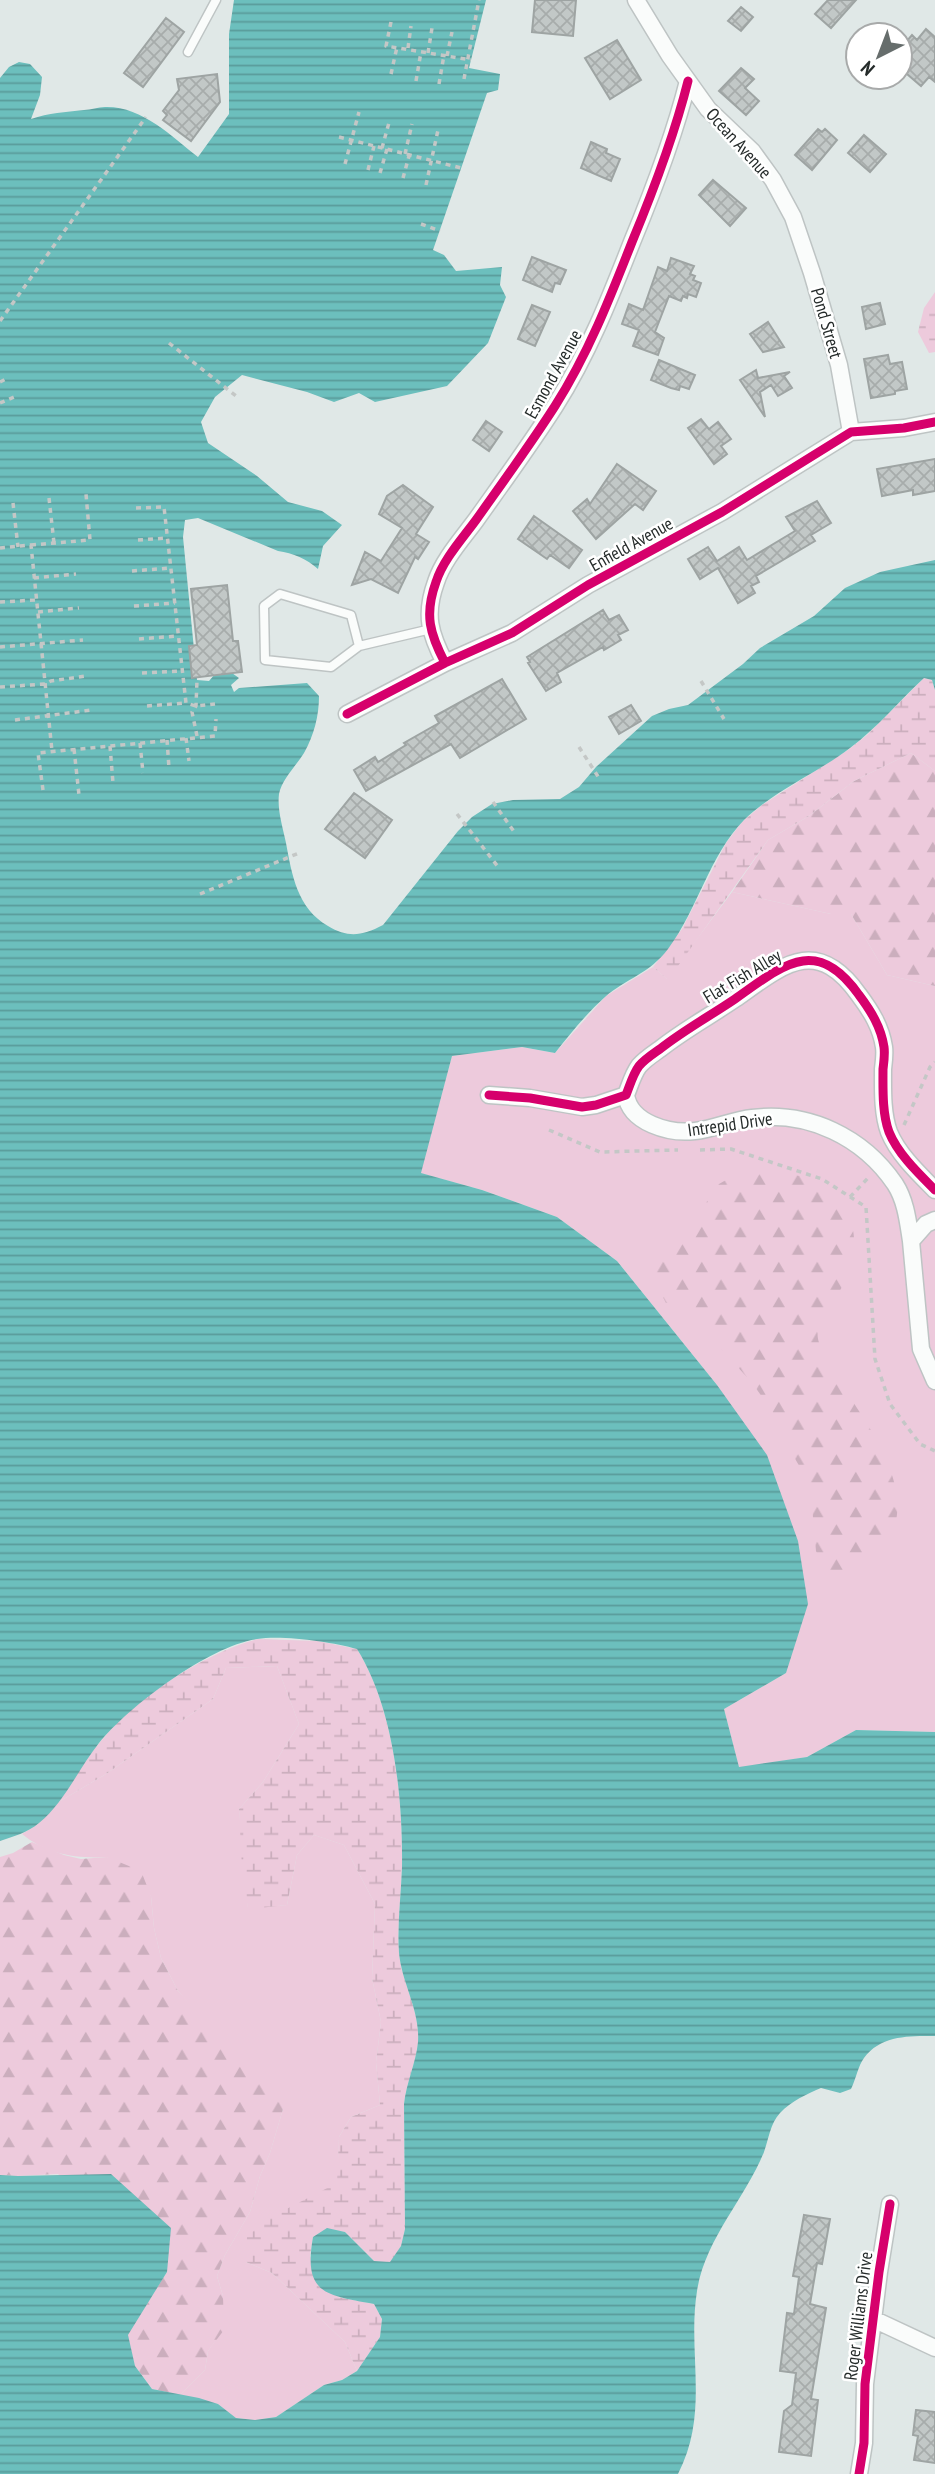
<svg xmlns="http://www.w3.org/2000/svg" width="935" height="2474" font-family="'PT Sans Narrow',sans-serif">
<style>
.green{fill:#edcadc}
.forest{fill:url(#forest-firs)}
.wetland{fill:url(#wetland-marsh)}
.water{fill:url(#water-rules)}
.building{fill:url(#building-cross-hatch);stroke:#9ea4a3;stroke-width:2}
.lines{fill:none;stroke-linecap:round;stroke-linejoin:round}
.service-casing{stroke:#bec4c4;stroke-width:11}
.minor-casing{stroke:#bec4c4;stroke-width:19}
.path{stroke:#c4c7c6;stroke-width:3.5;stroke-dasharray:5 5;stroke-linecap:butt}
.service{stroke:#fafcfb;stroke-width:8}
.minor{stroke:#fafcfb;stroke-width:16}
.cycleway-casing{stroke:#fff;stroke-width:13}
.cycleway{stroke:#d6006c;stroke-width:9}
.labels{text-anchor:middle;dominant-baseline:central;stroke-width:5;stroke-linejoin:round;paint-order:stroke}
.street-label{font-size:18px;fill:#252b2a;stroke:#fff}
</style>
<defs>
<pattern id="forest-firs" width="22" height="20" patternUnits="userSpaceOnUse" patternTransform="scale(1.75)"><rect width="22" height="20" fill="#edcadc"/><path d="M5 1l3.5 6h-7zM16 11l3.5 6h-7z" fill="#cbaebd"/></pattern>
<pattern id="wetland-marsh" width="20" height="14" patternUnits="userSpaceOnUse" patternTransform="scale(1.75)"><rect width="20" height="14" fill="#edcadc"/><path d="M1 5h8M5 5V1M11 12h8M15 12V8" fill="none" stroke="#cbaebd"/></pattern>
<pattern id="water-rules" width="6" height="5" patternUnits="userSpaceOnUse" patternTransform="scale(1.75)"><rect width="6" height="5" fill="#6cbfbd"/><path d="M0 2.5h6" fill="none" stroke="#599b9a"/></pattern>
<pattern id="building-cross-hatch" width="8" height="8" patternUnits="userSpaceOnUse" patternTransform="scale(1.75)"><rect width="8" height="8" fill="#c2c8c7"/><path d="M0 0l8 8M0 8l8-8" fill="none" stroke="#a7acab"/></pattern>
</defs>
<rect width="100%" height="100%" fill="#e0e8e7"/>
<path class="green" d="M732,892L831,914H851L887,975L935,986V1732L856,1730L807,1757L739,1768L724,1709L786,1673L717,1385L617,1261L557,1217L482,1190L420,1173L452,1056L522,1047L555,1053L606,996L653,967L667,979Z
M277,1666L299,1724L263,1782L239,1809L248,1908L287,1905L297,1855L314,1835L344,1845L375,1904L372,1978L381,2022L376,2062L380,2105L351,2117L339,2137L338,2183L313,2197L246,2262L272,2273L345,2342L357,2371L342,2380L324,2385L276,2417L255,2420L235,2418L218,2404L180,2395L205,2370L208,2351L223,2330V2296L217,2276L225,2255L250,2212L260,2176L270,2153L283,2109L178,1991L161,1958L154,1928L151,1896L107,1857C76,1859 46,1854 22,1834L38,1824L57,1803L106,1774L213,1699L226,1668Z"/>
<path class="forest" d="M911,753L935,771V986L887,975L851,914H831L732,892L768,840L809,816L854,781Z
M777,1170C787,1173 798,1175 808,1179C859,1203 866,1247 838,1294C829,1309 811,1325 820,1345C845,1405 935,1486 880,1553C871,1563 859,1574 844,1574C839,1574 830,1570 824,1569L816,1551L812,1506L801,1469L790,1450L776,1417L753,1384L680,1303H666L652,1276L656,1254L679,1242L719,1184L726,1180Z
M32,1842L64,1855L81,1859L107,1857L141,1871L151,1896L154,1928L161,1958L178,1991L209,2023L269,2079L283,2109L270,2153L260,2176L250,2212L225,2255L217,2276L223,2296L224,2330L208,2351L205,2370L180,2395L152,2389L135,2366L127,2335L167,2272L58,2174L18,2176L0,2175V1857L13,1853Z"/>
<path class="wetland" d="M935,292V352L929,353L918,332L924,308Z
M924,678L932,680L935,690V771L911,753L854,781L809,816L768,840L668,980L653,967L682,929L726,843L742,822L762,805L848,750L867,735Z
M258,1639L318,1641L357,1649C394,1708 403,1799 402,1867C401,1896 397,1925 399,1953C402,1984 420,2010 418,2042C416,2063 406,2083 404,2104L405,2229L401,2246L390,2263L374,2261L345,2232L327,2229L313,2237L310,2256L338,2297L374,2304L382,2319L380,2337L357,2371L345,2342L272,2273L246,2262L247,2236L269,2218L337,2183L339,2137L351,2117L380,2105L376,2062L381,2022L372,1978L375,1904L344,1845L314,1835L297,1855L287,1905L248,1909L242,1868L239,1809L263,1782L299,1724L277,1666L226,1668L213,1699L106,1774L57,1803C71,1782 85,1760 101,1741C137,1697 204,1653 258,1639Z"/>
<path class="water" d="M234,0H486L469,68L500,74L498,90L487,93L433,250L444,255L456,271L502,267L500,285L506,297L488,343L447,386L375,402L359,393L334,402L307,392L242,375L215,397L201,422L208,443L257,476L288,502L322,511L342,525L323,546L318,569C307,559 293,553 278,551L198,518L185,520L183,537L197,680L209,681L222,666L239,678L231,685L234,692L239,688L307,683L319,696C319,716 314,735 304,753C296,766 282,779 279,794C277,810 283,828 286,843C292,875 297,908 328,926C348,938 362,936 383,925L458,831L472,817L492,804L513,800L560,799L579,787L596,767L652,716L669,709L688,705L743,664L760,648L814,616L845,588L880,572L935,560V690L932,680L924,678C899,701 877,728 850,748C816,774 775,790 744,820C709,856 698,909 668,949C649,974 627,978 605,997C587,1013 570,1034 555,1053L522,1047L452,1056L421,1173L482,1190L557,1217L617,1261L717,1385L767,1455L798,1541L808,1604L786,1673L724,1709L739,1767L807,1757L856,1730L935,1732V2036C909,2036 881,2035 864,2058C858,2066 856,2079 851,2089L840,2093L821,2088C807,2094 791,2101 780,2113C770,2124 769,2138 764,2152C745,2199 705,2239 697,2291C687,2354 710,2412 678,2474H0V2175L18,2176L111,2174L171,2228L167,2272L128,2335L135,2366L152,2389L199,2398L218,2404L236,2418L255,2420L276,2417L324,2385L342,2380L357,2371L380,2337L382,2319L374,2304C325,2295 303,2294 313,2237L327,2228L345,2232L374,2261L390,2262L401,2246L405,2229L404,2104C406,2083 416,2063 418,2042C420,2010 402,1984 399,1953C397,1925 401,1896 402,1867C403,1799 394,1708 357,1649C331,1642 284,1635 257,1639C209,1646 130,1705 99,1743C79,1768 64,1803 39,1823C27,1833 14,1836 0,1841V78L9,67L19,62L30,64L42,77L40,95L31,119C49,113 65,112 84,110C91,110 98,107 105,107C142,106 171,136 198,157L229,114V34Z"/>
<path class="building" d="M535,0H576L573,36L532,32Z
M828,0H856L831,28L815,14Z
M741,7L753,17L741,31L728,21Z
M166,18L184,32L143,87L124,73Z
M926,29L935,37V82L929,77L921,86L900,68V49L912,35L917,40Z
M617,40L641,80L610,99L585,58Z
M741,68L754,79L745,88L759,101L746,115L719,91Z
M217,74L220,102L191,141L163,120L167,115L163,111L179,90L177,79Z
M818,129L822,132L825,129L837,140L812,170L795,155Z
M864,135L886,154L870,172L848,153Z
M591,142L607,149L606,153L620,159L611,181L581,168Z
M713,180L746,208L730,226L699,195Z
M532,257L566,270L560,284L555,283L552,292L523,280Z
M671,258L694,266L690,274L695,276L693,280L701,283L696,297L688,294L687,298L683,296L681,301L669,296L655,332L664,338L658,355L633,346L639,330L622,324L629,304L643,310L658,267L667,271Z
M880,303L885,324L866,329L862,307Z
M532,305L550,312L535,346L518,339Z
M768,322L784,347L763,352L750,334Z
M888,355L890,364L902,362L907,389L895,391V394L871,398L864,359Z
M659,360L695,375L689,389L680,386L679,390L671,388L651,380Z
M756,370L758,378L790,372L784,376L792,388L778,396L771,385L760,392L765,417L740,380Z
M701,419L709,429L718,422L731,439L721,446L727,454L714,464L688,428Z
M486,421L502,432L489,451L473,440Z
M935,459V491L913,495V490L882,496L877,469Z
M617,464L656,491L643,510L635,504L596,539L573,511L587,499L590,504Z
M403,485L433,507L416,534L429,542L418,559L415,557L398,593L371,579L352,585L365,552L381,561L402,528L379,514L387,496Z
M817,501L831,523L811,535L815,541L756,576L759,582L751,586L755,593L738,603L718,568L700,579L688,559L708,547L717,561L739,547L747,560L795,531L786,517Z
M534,516L582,550L569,568L550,555L547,559L518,539Z
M227,585L233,641H238L242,672L192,678L189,646L197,645L191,589Z
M603,610L609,620L619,615L628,630L618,635L621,640L604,650L603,647L557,673L561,682L546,691L528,663L530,662L527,657Z
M502,679L526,719L460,758L451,744L366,791L354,770L375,757L378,762L406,745L404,743L439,723L435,716Z
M631,705L641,721L619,734L609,717Z
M354,793L392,820L365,858L325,829Z
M804,2215L830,2219L822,2264L817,2263L810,2304L826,2308L811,2399L818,2400L811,2456L779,2452L784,2411L792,2405L796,2373L780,2371L787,2313L794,2314L799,2277L793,2276Z
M916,2410L935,2412V2463L914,2460L918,2436L913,2435Z"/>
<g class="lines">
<defs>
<path id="service" d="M188,52L216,0
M359,646L331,667L265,660L264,606L280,594L351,615L359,646L431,629"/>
<path id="minor" d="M636,0L670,56L708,109L752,151L773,180L793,217L812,273L839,365L851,432
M445,663C430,634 424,615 436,582C443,560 462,539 476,520C503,482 530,445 555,406C588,354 610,298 632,242C654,189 674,137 688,81
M347,714L445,663L512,633L588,585L722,512L851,432L904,428L935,422
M489,1095L530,1098L582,1107L596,1105L626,1095C630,1085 633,1074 639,1066C645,1059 653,1054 660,1049C684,1030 710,1016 735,999C782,966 816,934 859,995C871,1011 881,1027 884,1047C885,1054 884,1061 883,1069C883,1088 882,1113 889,1132C898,1154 918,1173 935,1190
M626,1095C630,1123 669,1134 695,1131C714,1129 733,1120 752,1118C809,1111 863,1137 895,1184C906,1201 908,1222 911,1241
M935,1220L926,1224L911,1241L921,1349L935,1381
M873,2319L935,2348
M859,2474L864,2443L865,2384L879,2272L890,2204"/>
</defs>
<use href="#service" class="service-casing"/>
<use href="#minor" class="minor-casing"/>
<path class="path" d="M391,22L386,46L471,60
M408,48L411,26
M428,53L432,28
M447,56L452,32
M391,74L397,47
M464,79L479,0
M416,81L421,52
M439,84L444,55
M339,137L461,168
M382,148L390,119
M405,154L412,124
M345,164L359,112
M368,170L374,146
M380,173L387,149
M403,178L409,156
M426,185L438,130
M421,224L440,231
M0,321L146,117
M169,343L236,396
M0,382L6,379
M0,403L14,397
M49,498L54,543
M13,503L18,547
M136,508L164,507L186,703L196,706L215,704
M138,540L168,538
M31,545L90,540L86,494
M0,548L31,545L52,751
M132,571L171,568
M34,578L76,574
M0,602L36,600
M134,606L175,603
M38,612L79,608
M139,639L178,636
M0,647L83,640
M142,673L182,671
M701,681L724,719
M0,687L45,684L51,681L86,676
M147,706L186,703
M15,720L91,710
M197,736L192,712L196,706L197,680
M186,738L189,761
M167,740L169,768
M140,743L143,773
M110,746L113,783
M579,747L599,778
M74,749L79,795
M43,790L38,753L215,736L216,719
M493,802L515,833
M457,814L499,868
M200,894L299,853
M904,1125L930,1067L935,1062
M549,1130L600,1152L678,1150
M700,1150L731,1149L822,1179L866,1207L875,1359L890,1404L920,1444L935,1451
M850,1197L868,1178"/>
<use href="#service" class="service"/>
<use href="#minor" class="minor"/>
<defs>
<path id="cycleway" d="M445,663C430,634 424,615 436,582C443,560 462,539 476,520C503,482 530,445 555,406C588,354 610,298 632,242C654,189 674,137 688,81
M347,714L445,663L512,633L588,585L722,512L851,432L904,428L935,422
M489,1095L530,1098L582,1107L596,1105L626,1095C630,1085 633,1074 639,1066C645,1059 653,1054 660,1049C684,1030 710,1016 735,999C782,966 816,934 859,995C871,1011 881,1027 884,1047C885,1054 884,1061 883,1069C883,1088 882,1113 889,1132C898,1154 918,1173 935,1190
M859,2474L864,2443L865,2384L879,2272L890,2204"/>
</defs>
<use href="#cycleway" class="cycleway-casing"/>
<use href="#cycleway" class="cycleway"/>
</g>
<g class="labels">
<g class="street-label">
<text transform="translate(739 143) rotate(48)">Ocean Avenue</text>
<text transform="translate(827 323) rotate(74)">Pond Street</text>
<text transform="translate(553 374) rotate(-61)">Esmond Avenue</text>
<text transform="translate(631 544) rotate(-29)">Enfield Avenue</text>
<text transform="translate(742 976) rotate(-31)">Flat Fish Alley</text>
<text transform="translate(730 1124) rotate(-8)">Intrepid Drive</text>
<text transform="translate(858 2316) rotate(-83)">Roger Williams Drive</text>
</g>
</g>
<g transform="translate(879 56) rotate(222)"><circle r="33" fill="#ffffff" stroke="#a8aaaa" stroke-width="2"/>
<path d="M0-5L12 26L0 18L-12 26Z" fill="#666d6c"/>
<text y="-10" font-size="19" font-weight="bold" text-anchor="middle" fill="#252b2a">N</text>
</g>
</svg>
